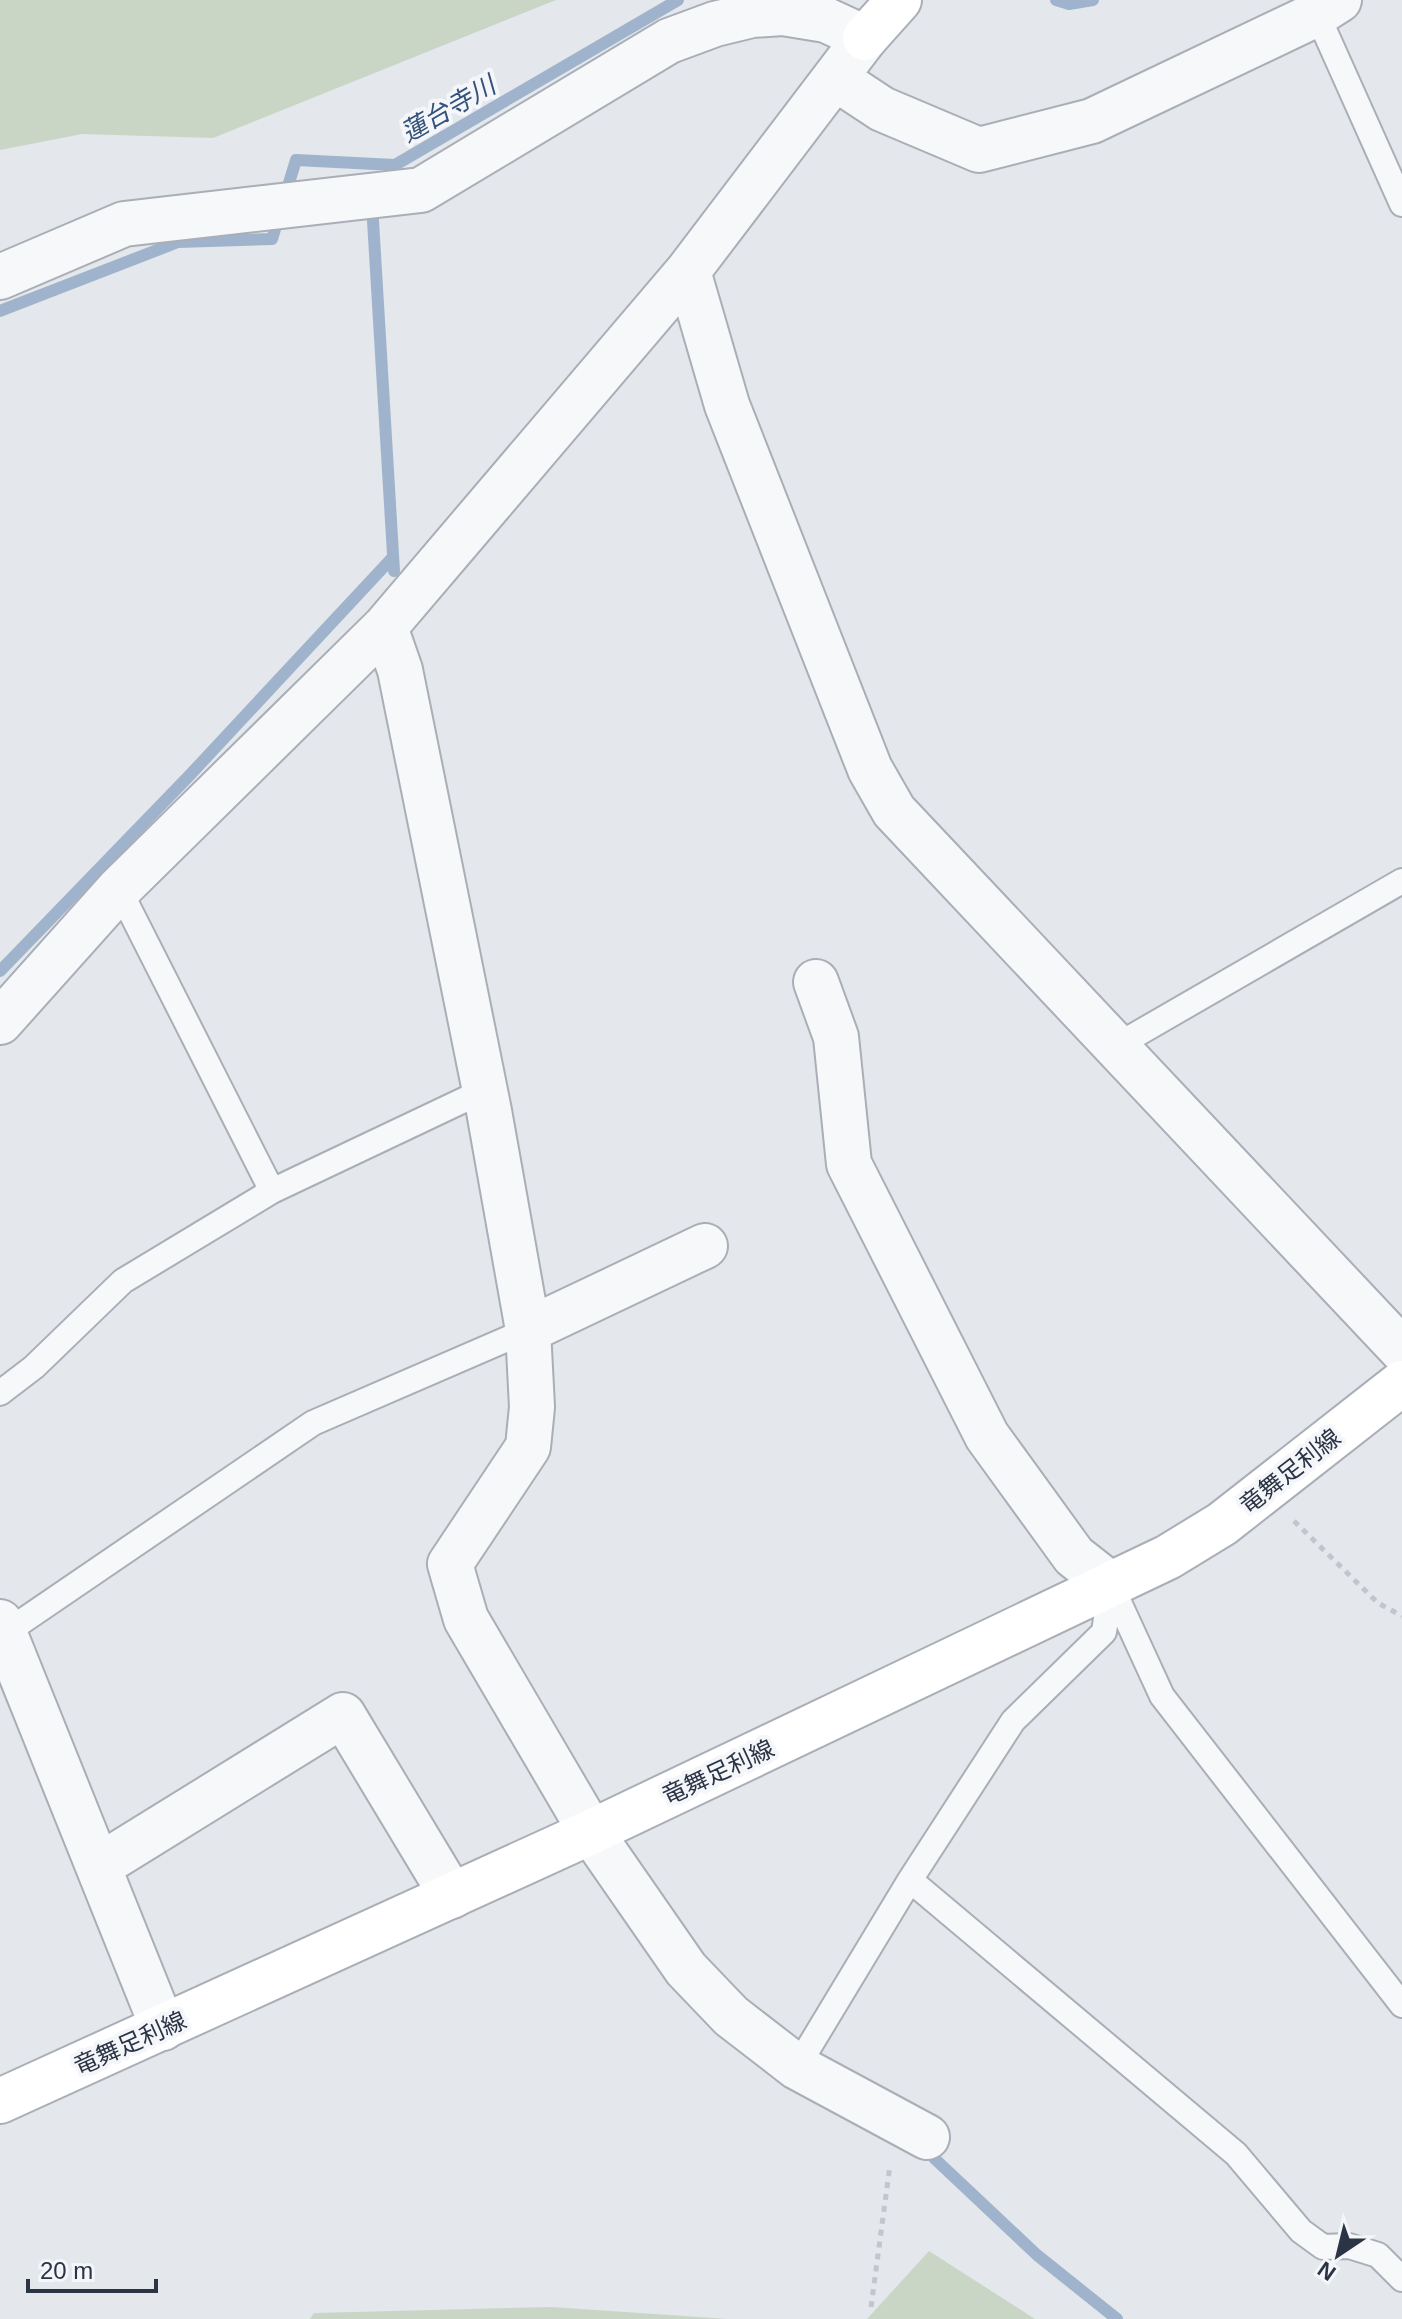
<svg xmlns="http://www.w3.org/2000/svg" width="1402" height="2319" font-family="Arial,'Noto Sans JP',sans-serif">
<style>
.green{fill:#c9d6c5}
.lines{fill:none;stroke-linecap:round;stroke-linejoin:round}
.stream{stroke:#9fb4cc;stroke-width:12}
.lane-casing{stroke:#a9aeb7;stroke-width:28}
.street-casing{stroke:#a9aeb7;stroke-width:48}
.secondary-casing{stroke:#a9aeb7;stroke-width:48}
.path{stroke:#c2c5cb;stroke-width:5;stroke-dasharray:6 6;stroke-linecap:butt}
.lane{stroke:#f7f8fa;stroke-width:24}
.street{stroke:#f7f8fa;stroke-width:44}
.secondary{stroke:#fff;stroke-width:44}
.labels{text-anchor:middle;dominant-baseline:central;stroke-width:8;stroke-linejoin:round;paint-order:stroke}
.street-label{font-size:24px;fill:#2b3445;stroke:#f4f6f9}
.water-label{font-size:26px;font-style:italic;fill:#34527a;stroke:#f4f6f9}
</style>
<rect width="100%" height="100%" fill="#e4e7ec"/>
<path class="green" d="M0,0H556L213,138L82,134L0,150Z
M929,2251L1035,2319H867Z
M551,2307L728,2319H310L314,2313Z"/>
<g class="lines">
<path class="stream" d="M1056,0L1069,4L1093,0
M285,196L296,160L395,165L678,0
M372,204L394,571
M0,311L178,242L272,239L280,213
M0,971L188,777L393,557
M935,2159L1037,2255L1117,2319"/>
<defs>
<path id="lane" d="M1317,14L1402,204
M119,889L272,1191
M1118,1045L1402,881
M0,1393L34,1367L123,1281L272,1191L485,1090
M1111,1585L1162,1696L1402,2005
M5,1633L313,1423L528,1330
M910,1880L1236,2154L1301,2231L1323,2247L1349,2246L1378,2255L1402,2279
M797,2067L910,1880L1013,1721L1104,1632L1111,1585"/>
<path id="street" d="M835,78L882,109L979,150L1092,121L1317,14L1339,0
M688,271L727,405L870,769L894,811L1402,1350
M0,277L124,224L421,190L669,41L715,24L752,15L783,13L826,20L865,38L688,271L385,627L119,889L0,1022
M385,627L400,670L489,1111L528,1330L532,1407L528,1447L450,1564L466,1619L591,1832L686,1969L731,2016L797,2067L927,2137
M816,982L836,1037L849,1164L987,1436L1074,1556L1111,1585
M528,1330L705,1246
M0,1622L163,2028
M99,1866L343,1715L452,1896"/>
<path id="secondary" d="M865,38L899,0
M0,2101L591,1832L1168,1557L1222,1524L1402,1383"/>
</defs>
<use href="#lane" class="lane-casing"/>
<use href="#street" class="street-casing"/>
<use href="#secondary" class="secondary-casing"/>
<path class="path" d="M1294,1521L1378,1603L1402,1616
M871,2307L890,2165"/>
<use href="#lane" class="lane"/>
<use href="#street" class="street"/>
<use href="#secondary" class="secondary"/>
</g>
<g class="labels">
<g class="street-label">
<text transform="translate(1290 1471) rotate(-38)">竜舞足利線</text>
<text transform="translate(718 1772) rotate(-25)">竜舞足利線</text>
<text transform="translate(130 2043) rotate(-24)">竜舞足利線</text>
</g>
<g class="water-label">
<text transform="translate(448 109) rotate(-30)">蓮台寺川</text>
</g>
</g>
<g transform="translate(1338 2255) rotate(215)" stroke="#f4f6f9" stroke-width="6" paint-order="stroke">
<path d="M0-6L14 30L0 20L-14 30Z" fill="#2b3445"/>
<text y="-12" font-size="22" font-weight="bold" text-anchor="middle" fill="#2b3445">N</text>
</g>
<path d="M28 2279v12h128v-12" fill="none" stroke="#2b3445" stroke-width="4"/>
<text x="40" y="2279" font-size="24" fill="#2b3445" stroke="#f4f6f9" stroke-width="6" paint-order="stroke">20 m</text>
</svg>
